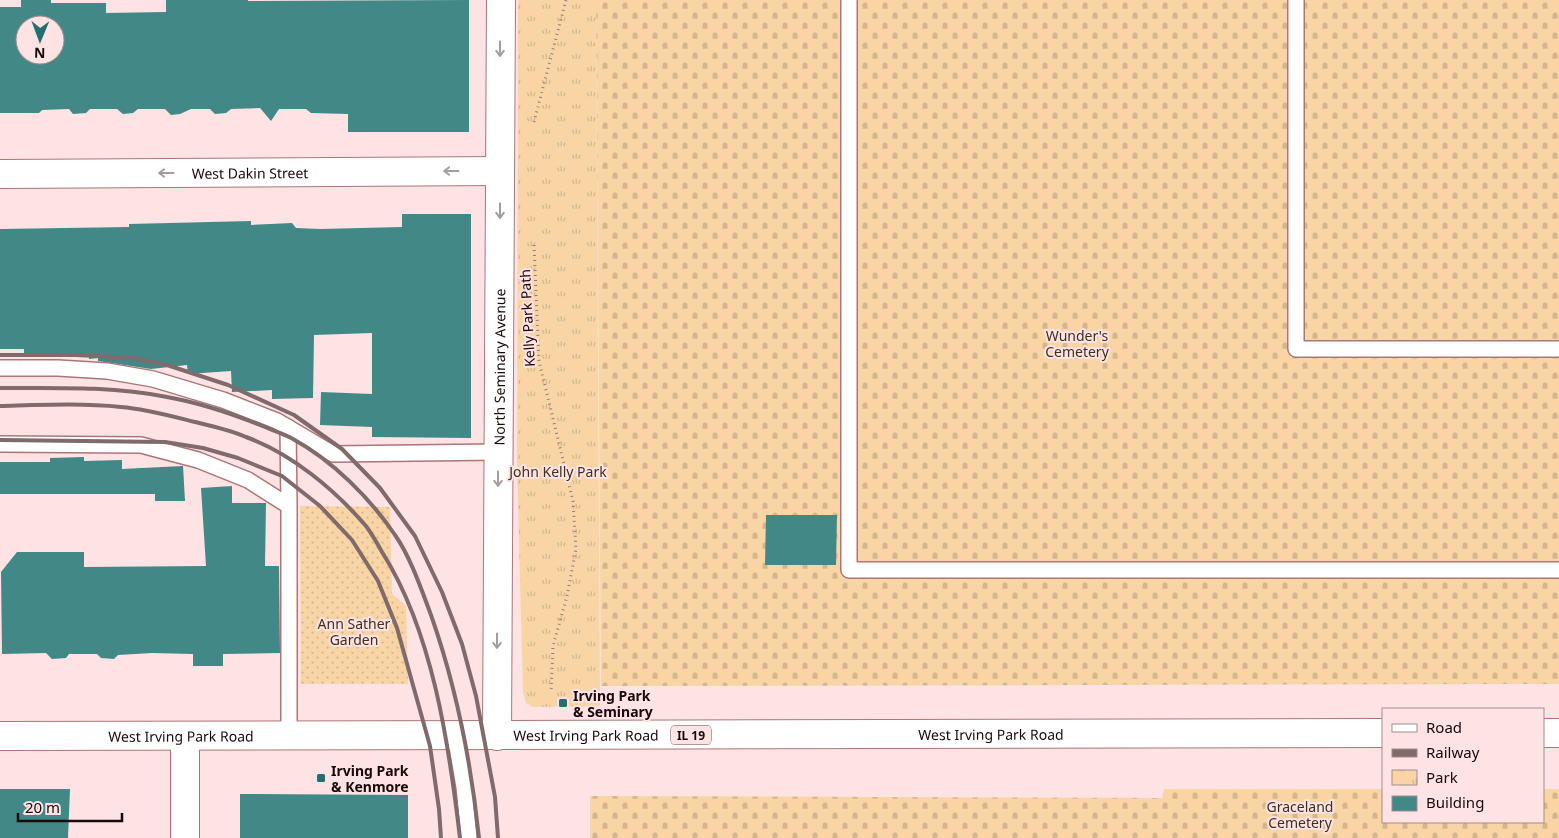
<svg xmlns="http://www.w3.org/2000/svg" width="1559" height="838" font-family="'Noto Sans',sans-serif">
<style>
.cemetery{fill:url(#cemetery-stones)}
.park{fill:url(#park-tufts)}
.garden{fill:url(#garden-dots)}
.building{fill:#418887;fill-rule:evenodd}
.lines{fill:none;stroke-linecap:round;stroke-linejoin:round}
.lane-casing{stroke:#ad7578;stroke-width:18}
.street-casing{stroke:#ad7578;stroke-width:30}
.primary-casing{stroke:#ad7578;stroke-width:30}
.path{stroke:#927c7d;stroke-width:3;stroke-dasharray:1 4;stroke-linecap:butt}
.lane{stroke:#fff;stroke-width:15}
.street{stroke:#fff;stroke-width:28}
.primary{stroke:#fff;stroke-width:28}
.rail{stroke:#806a6b;stroke-width:4}
.oneway{stroke:#a49c9d}
.poi-dot{fill:#236e6e;stroke:#fde3e4;stroke-width:2}
.labels{text-anchor:middle;dominant-baseline:central;stroke-width:4;stroke-linejoin:round;paint-order:stroke}
.shield{fill:#fde3e4;stroke:#5f4a4b;stroke-width:1}
.shield-label{font-size:12px;font-weight:bold;fill:#1b080a}
.street-label{font-size:14px;fill:#1b080a;stroke:#fde3e4}
.park-label{font-size:14px;fill:#3e301c;stroke:#fde3e4}
.poi-label{font-size:14px;font-weight:bold;fill:#1b080a;stroke:#fde3e4;text-anchor:start}
</style>
<defs>
<pattern id="cemetery-stones" width="16" height="16" patternUnits="userSpaceOnUse" patternTransform="scale(1.25)"><rect width="16" height="16" fill="#f9d5a5"/><path d="M2 7V4a2 2 0 0 1 4 0v3zM10 15v-3a2 2 0 0 1 4 0v3z" fill="#d5b58d"/></pattern>
<pattern id="park-tufts" width="24" height="20" patternUnits="userSpaceOnUse" patternTransform="scale(1.25)"><rect width="24" height="20" fill="#f9d5a5"/><path d="M3 7l-1-3M5 7V3M7 7l1-3M15 17l-1-3M17 17v-4M19 17l1-3" fill="none" stroke="#d5b58d"/></pattern>
<pattern id="garden-dots" width="8" height="8" patternUnits="userSpaceOnUse" patternTransform="scale(1.25)"><rect width="8" height="8" fill="#f9d5a5"/><path d="M2 2h.1M6 6h.1" fill="none" stroke="#d5b58d" stroke-width="1.8" stroke-linecap="round"/></pattern>
</defs>
<rect width="100%" height="100%" fill="#fde3e4"/>
<path class="cemetery" d="M596,0H1559V684L601,686Z
M1164,789H1383V822H1543V789H1559V838H590V796L1162,798Z"/>
<path class="park" d="M518,0H596L600,706L533,707L526,703L523,692L517,468Z"/>
<path class="garden" d="M300,506L390,507L392,594L406,606L408,684H301Z"/>
<path class="building" d="M21,0H51V3H106V13L166,12V0H248V1L469,0V132H348V114L311,113L306,109H279L271,121L260,108L231,109L226,113L215,114L210,109H191L180,114L171,115L165,109H138L133,113L123,114L117,109H90L86,113L73,114L69,109L42,110L39,113H0V7H21ZM25,25H55V55H25Z
M402,214H471V438L372,437V427L320,425L321,392L372,394V333L314,335L313,398L272,399V390L232,392L231,371L188,374L187,365L151,369L98,361V358L89,359V355L24,354V349H0V229L129,227V224L251,221V225L292,223L296,228L320,229L402,227Z
M84,457V461L122,460V469L183,466L185,501H155V494H0V462H50V458Z
M232,486V503H266L265,566H279L280,653L223,654V666H193V654L152,653L118,655L114,659L101,658L97,654H69L66,658L52,659L46,653L2,654L1,572L17,552H84V567L206,566L201,488Z
M766,515H837L836,565H765Z
M0,789H70L68,838H0Z
M240,794L408,795V838H240Z"/>
<g class="lines">
<defs>
<path id="lane" d="M849,0V570H1559
M1296,0V349H1559
M0,368H58L107,371L153,379L223,400L277,421L333,454L498,452
M288,427L289,506
M0,444L141,445L198,460L248,480L289,506V736
M455,735L464,787L469,838"/>
<g id="street">
<path id="s1" d="M0,174L500,171"/>
<path d="M185,736V838"/>
<path id="s2" d="M497,736L501,0"/>
</g>
<g id="primary">
<path d="M1543,733H1559"/>
<path id="s3" d="M0,736L1383,733"/>
</g>
</defs>
<use href="#lane" class="lane-casing"/>
<use href="#street" class="street-casing"/>
<use href="#primary" class="primary-casing"/>
<path class="path" d="M534,122L566,0
M534,245L539,361L573,501L576,549L567,596L553,646L551,692"/>
<use href="#lane" class="lane"/>
<use href="#street" class="street"/>
<use href="#primary" class="primary"/>
<path class="rail" d="M0,355H76L133,358L167,365L228,385L294,415L342,449L380,488L415,536L442,592L462,644L476,696L495,797L498,838
M0,388C56,388 112,386 167,397C201,403 233,414 265,427C274,431 284,434 293,439C333,461 370,498 395,535C410,556 422,591 431,615C457,689 471,761 479,838
M0,406C40,405 81,403 121,407C146,409 171,416 195,422C212,426 230,430 246,437C292,454 334,489 366,526C372,534 377,543 382,552C433,632 449,745 460,838
M0,440L165,442L203,448L238,458L282,476L320,506L352,540L378,581L397,628L430,746L439,809L441,838"/>
</g>
<defs><path id="oneway-shaft" d="M-6 0H5M1.5-3L5.5 0L1.5 3" fill="none" stroke-width="1.6" stroke-linecap="round" stroke-linejoin="round" transform="scale(1.25)"/></defs>
<g class="oneway">
<use href="#oneway-shaft" transform="translate(500 49) rotate(90)"/>
<use href="#oneway-shaft" transform="translate(451 171) rotate(180)"/>
<use href="#oneway-shaft" transform="translate(166 173) rotate(180)"/>
<use href="#oneway-shaft" transform="translate(500 211) rotate(90)"/>
<use href="#oneway-shaft" transform="translate(498 479) rotate(90)"/>
<use href="#oneway-shaft" transform="translate(497 641) rotate(90)"/>
</g>
<g class="poi-dot">
<rect x="558" y="698" width="10" height="10" rx="2.5"/>
<rect x="316" y="773" width="10" height="10" rx="2.5"/>
</g>
<g class="labels">
<rect class="shield" x="671" y="725.5" width="40" height="19" rx="4"/>
<g class="shield-label">
<text x="691" y="735">IL 19</text>
</g>
<g class="street-label">
<text stroke="none"><textPath href="#s1" startOffset="250">West Dakin Street</textPath></text>
<text transform="translate(527 318) rotate(-93)">Kelly Park Path</text>
<text stroke="none"><textPath href="#s2" startOffset="369">North Seminary Avenue</textPath></text>
<text stroke="none"><textPath href="#s3" startOffset="991">West Irving Park Road</textPath></text>
<text stroke="none"><textPath href="#s3" startOffset="586">West Irving Park Road</textPath></text>
<text stroke="none"><textPath href="#s3" startOffset="181">West Irving Park Road</textPath></text>
</g>
<g class="park-label">
<text x="1077" y="335">Wunder's<tspan x="1077" dy="16">Cemetery</tspan></text>
<text x="558" y="471">John Kelly Park</text>
<text x="354" y="623">Ann Sather<tspan x="354" dy="16">Garden</tspan></text>
<text x="1300" y="806">Graceland<tspan x="1300" dy="16">Cemetery</tspan></text>
</g>
<g class="poi-label">
<text x="573" y="695">Irving Park<tspan x="573" dy="16">&amp; Seminary</tspan></text>
<text x="331" y="770">Irving Park<tspan x="331" dy="16">&amp; Kenmore</tspan></text>
</g>
</g>
<rect x="1382" y="708" width="162" height="115" fill="#fde3e4" stroke="#a38b8d"/>
<rect x="1392" y="724" width="25" height="8" fill="#ffffff" stroke="#a38b8d"/>
<text x="1426" y="733" font-size="15" fill="#1b080a">Road</text>
<rect x="1392" y="749" width="25" height="8" fill="#806a6b" stroke="#a38b8d"/>
<text x="1426" y="758" font-size="15" fill="#1b080a">Railway</text>
<rect x="1392" y="770" width="25" height="15" fill="url(#park-tufts)" stroke="#a38b8d"/>
<text x="1426" y="783" font-size="15" fill="#1b080a">Park</text>
<rect x="1392" y="796" width="25" height="15" fill="#418887" stroke="#a38b8d"/>
<text x="1426" y="808" font-size="15" fill="#1b080a">Building</text>
<g transform="translate(40 40) rotate(181)"><circle r="24" fill="#fde3e4" stroke="#a38b8d"/>
<path d="M0-4L9 19L0 12L-9 19Z" fill="#236e6e"/>
<text y="-8" font-size="14" font-weight="bold" text-anchor="middle" fill="#1b080a">N</text>
</g>
<path d="M18 813v8h104v-8" fill="none" stroke="#1b080a" stroke-width="2.5"/>
<text x="25" y="813" font-size="15" fill="#1b080a" stroke="#fde3e4" stroke-width="4" paint-order="stroke">20 m</text>
</svg>
